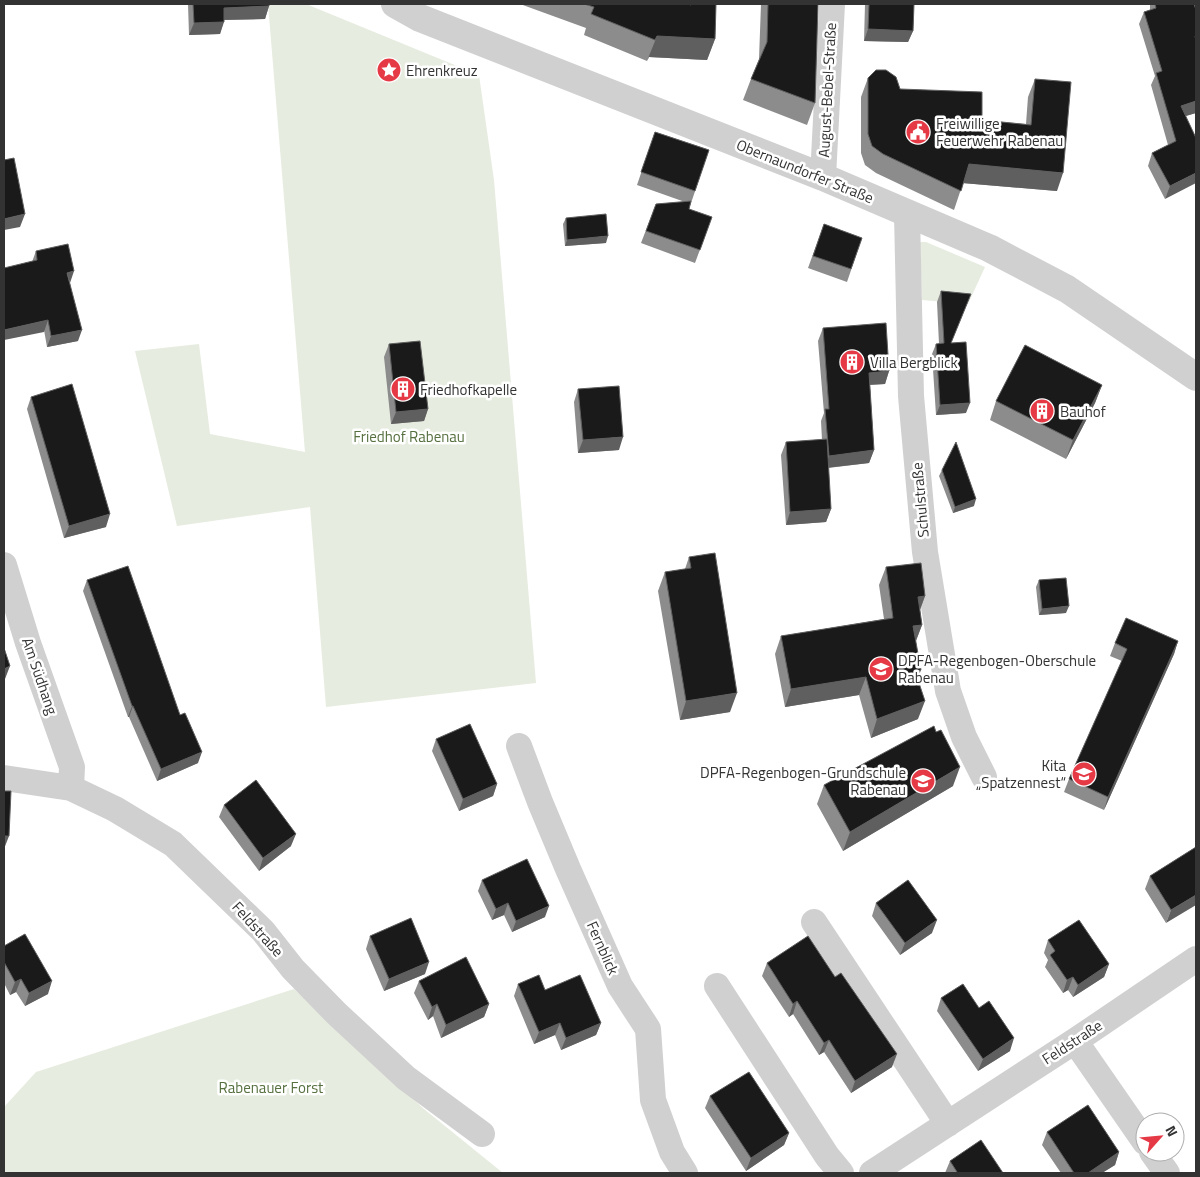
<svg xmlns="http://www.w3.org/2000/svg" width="1200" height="1177" font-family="'Titillium Web',sans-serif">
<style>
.green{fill:#e6ecdf}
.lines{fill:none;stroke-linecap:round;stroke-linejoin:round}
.minor{stroke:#d0d0d0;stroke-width:26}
.tertiary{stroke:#d0d0d0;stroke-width:28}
.wall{fill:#8c8c8c}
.shaded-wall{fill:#5f5f5f}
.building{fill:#1a1a1a;stroke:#5f5f5f}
.labels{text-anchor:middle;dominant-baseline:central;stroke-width:5;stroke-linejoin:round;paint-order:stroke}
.poi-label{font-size:15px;fill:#333;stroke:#fff;text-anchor:start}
.street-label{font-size:15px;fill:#333;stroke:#fff}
.park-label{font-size:15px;fill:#56703f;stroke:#fff}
</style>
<rect width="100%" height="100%" fill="#fff"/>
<path class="green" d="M268,4H306L479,75L494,180L536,683L326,707L310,507L177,526L135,351L199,344L210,434L305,452Z
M920,242H926L985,267L968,304L922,300Z
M294,989L424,1109L503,1173H4V1107L36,1072Z"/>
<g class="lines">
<path class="minor" d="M823,177L832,4
M907,214L911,396L925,552L948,691L964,737L984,777
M4,565L28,643L72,767L71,788
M519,746L540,802L568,869L620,986L648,1029L653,1100L672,1152L685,1173
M4,778L71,788L115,809L173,844L263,931L293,969L337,1014L406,1078L482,1134
M814,922L948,1124
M717,986L827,1156L841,1173
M1075,1041L1145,1142
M1152,1152L1167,1173
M872,1173L1075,1041L1196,959"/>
<path class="tertiary" d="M395,4L420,18L823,177L989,248L1067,289L1196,377"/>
</g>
<path class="wall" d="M188,4H269V6L265,19L224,20L220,34L189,35Z
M520,4H716L715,39L707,60L649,57L647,61L584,35L586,28Z
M761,4H818L815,103L807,125L743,100L751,79L759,59Z
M865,4H914L913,31L908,42L864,41Z
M1150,4H1194L1196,10V113L1185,116L1196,138L1165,199L1148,166L1152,153L1168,145L1151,85L1155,76L1139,24L1144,12L1150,10Z
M868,78L900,89L982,120L1026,124L1028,97L1035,79L1057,191L963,183L954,210L876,173L865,165L861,153V97Z
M655,132L709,150L689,209L712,217L695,263L641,243L656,204L685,202L637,185Z
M566,218L606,243L565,246L563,224Z
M824,224L862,238L847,282L808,268Z
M36,251L70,283L78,341L47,347L32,262Z
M941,291L971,294L951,343L966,413L936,415L932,354L936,344H939L937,302Z
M823,328L889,371L885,384L870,385L874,450L869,463L828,468L831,509L826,522L786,525L781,455L786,442L822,440L821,421L824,413L818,341Z
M389,344L428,409L424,421L391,424L384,357Z
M1102,385L1095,403L1066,459L990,420L996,401Z
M578,389L619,450L578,453L574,402Z
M31,397L106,527L64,538L27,409Z
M942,470L974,506L953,513L939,476Z
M689,557L730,712L680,720L658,591L665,572L685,569Z
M886,567L925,596L920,610L922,625L916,641L918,719L871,738L859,695L785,707L775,654L781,636L884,619L879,585Z
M87,580L180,715L198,763L157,781L129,717H128L83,591Z
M1039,580L1066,613L1039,615L1036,587Z
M1178,641L1174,654L1104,810L1064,792L1069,779L1122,661L1110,656L1115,643Z
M436,739L497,784L493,796L459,811L432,751Z
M824,785L953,786L843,851L817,804Z
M224,805L291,846L259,871L219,817Z
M1196,847L1166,923L1145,889L1150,876Z
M482,880L545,917L512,932L504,915L492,920L478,891Z
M876,903L932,933L900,955L872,916Z
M370,936L425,974L384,991L366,949Z
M1048,940L1109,964L1104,977L1073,997L1068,990L1063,993L1045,967L1048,960L1044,953Z
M4,946L48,994L25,1006L16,992L10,995L4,983Z
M767,963L892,1067L851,1093L824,1052L819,1055L793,1014L789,1017L762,976Z
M419,981L489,1004L484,1017L441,1038L433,1016L428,1020L414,993Z
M518,984L545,990L601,1023L596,1035L561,1050L555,1035L534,1044L514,996Z
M941,998L979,1008L1010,1051L978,1071L937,1011Z
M710,1096L789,1133L784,1145L746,1171L705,1108Z
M1047,1132L1119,1152L1115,1165L1102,1173H1061L1042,1145Z
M950,1161L1003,1173H945Z"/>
<path class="shaded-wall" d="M269,6L265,19L219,20L224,8Z
M224,22L220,34L189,35L194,23Z
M868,29L913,31L908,42L864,41Z
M657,36L715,39L707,60L649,57L647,61Z
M1196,101V113L1176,119L1181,106Z
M969,164L1063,173L1057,191L962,183Z
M1196,173V183L1165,199L1170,186Z
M25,214L20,227L4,230V219Z
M608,236L606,243L565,246L567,240Z
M74,271L70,283L67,273Z
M48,320L44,332L4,340V330Z
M82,330L78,341L47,347L51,336Z
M889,371L885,384L864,385L869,373Z
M1102,385L1095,403L1066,459L1073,440Z
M970,403L966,413L936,415L940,405Z
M428,409L424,421L391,424L396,412Z
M623,437L619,450L578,453L583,440Z
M874,450L869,463L825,468L829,456Z
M976,499L974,506L953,513L955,507Z
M831,509L826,522L786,525L790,512Z
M110,514L106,527L64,538L69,526Z
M925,596L918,615V597Z
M1069,606L1066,613L1039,615L1042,609Z
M922,625L915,643L913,626Z
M1178,641L1174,654L1104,810L1108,797Z
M10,666L5,679H4V669Z
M921,670L914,688L915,671Z
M866,677L859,695L785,707L791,689Z
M737,693L730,712L680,720L686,701Z
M925,701L918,719L871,738L877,719Z
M132,706H133L129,717H128Z
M202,752L198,763L157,781L161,769Z
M960,767L953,786L843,851L850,832Z
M497,784L493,796L459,811L463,799Z
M296,834L291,846L259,871L263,858Z
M4,836H9L4,849Z
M1196,895V905L1166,923L1171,910Z
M508,903L504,915L492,920L496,909Z
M549,906L545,917L512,932L516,921Z
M937,920L932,933L900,955L905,943Z
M429,962L425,974L384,991L389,979Z
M1109,964L1104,977L1073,997L1078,985Z
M1073,977L1068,990L1063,993L1067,980Z
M21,979L16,992L10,995L15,982Z
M52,981L48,994L25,1006L29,993Z
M797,1001L793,1014L789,1017L793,1004Z
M437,1004L433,1016L428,1020L432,1007Z
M489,1004L484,1017L441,1038L446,1025Z
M560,1023L555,1035L534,1044L539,1032Z
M601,1023L596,1035L561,1050L566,1038Z
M1014,1038L1010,1051L978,1071L983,1059Z
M829,1040L824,1052L819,1055L824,1043Z
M897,1054L892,1067L851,1093L855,1081Z
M789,1133L784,1145L746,1171L751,1158Z
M1119,1152L1115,1165L1102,1173H1088Z"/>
<path class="building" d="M193,4H269V6L224,8V22L194,23Z
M584,4H688L691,5V4H716L715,39L657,36L655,40L591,14L594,7Z
M768,4H818L815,103L751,79L767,42Z
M869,4H914L913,31L868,29Z
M1155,4H1194L1196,10V36H1195L1196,40V101L1181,106L1196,138V173L1170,186L1152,153L1176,141L1156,73L1162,71L1144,12L1156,8Z
M876,70H886L896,77L900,89L982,92V120L1031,125L1035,79L1071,82L1063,173L969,164L961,191L883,154L872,146L868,134V78Z
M655,132L709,150L695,191L641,172Z
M14,158L25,214L4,219V160Z
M691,201L689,209L712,217L700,250L646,231L656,204Z
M606,214L608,236L567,240L566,218Z
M824,224L862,238L851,269L813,256Z
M68,244L74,271L67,273L82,330L51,336L48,320L4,330V268L37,260L36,251Z
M941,291L971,294L951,343L966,342L970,403L940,405L936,344L944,343Z
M886,323L889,371L869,373L874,450L829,456L825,409H829L823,328Z
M420,341L428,409L396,412L389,344Z
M1025,345L1102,385L1073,440L996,401Z
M72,384L110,514L69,526L31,397Z
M619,386L623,437L583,440L578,389Z
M827,439L831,509L790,512L786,442Z
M956,442L976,499L955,507L942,470Z
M715,553L737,693L686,701L665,572L691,568L689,557Z
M921,563L925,596L918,597L922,625L913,626L921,670L915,671L925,701L877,719L866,677L791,689L781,636L893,618L886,567Z
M128,566L180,715L185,713L202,752L161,769L133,706H132L87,580Z
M1066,578L1069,606L1042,609L1039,580Z
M1126,618L1178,641L1108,797L1069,779L1127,649L1115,643Z
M4,648L10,666L4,669Z
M470,724L497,784L463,799L436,739Z
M934,726L936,732L941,730L960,767L850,832L824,785Z
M256,780L296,834L263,858L224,805Z
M4,791H11L9,836H4Z
M1196,847V895L1171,910L1150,876Z
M527,859L549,906L516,921L508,903L496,909L482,880Z
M908,880L937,920L905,943L876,903Z
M411,918L429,962L389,979L370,936Z
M1079,920L1109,964L1078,985L1073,977L1067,980L1050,955L1055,951L1048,940Z
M25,934L52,981L29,993L21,979L15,982L4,962V946Z
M808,936L835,977L841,973L897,1054L855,1081L829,1040L824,1043L797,1001L793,1004L767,963Z
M466,957L489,1004L446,1025L437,1004L432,1007L419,981Z
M539,975L545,990L580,975L601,1023L566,1038L560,1023L539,1032L518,984Z
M963,984L979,1008L989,1001L1014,1038L983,1059L941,998Z
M749,1072L789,1133L751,1158L710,1096Z
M1088,1105L1119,1152L1088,1173H1074L1047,1132Z
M981,1140L1003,1173H957V1172L950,1161Z"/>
<defs>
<symbol id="sight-disc" viewBox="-11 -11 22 22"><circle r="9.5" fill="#e63946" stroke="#fff"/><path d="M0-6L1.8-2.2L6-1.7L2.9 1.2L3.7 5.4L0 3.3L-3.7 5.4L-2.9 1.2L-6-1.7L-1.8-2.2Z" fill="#fff"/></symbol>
<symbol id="civic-disc" viewBox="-11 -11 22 22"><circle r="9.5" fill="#e63946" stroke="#fff"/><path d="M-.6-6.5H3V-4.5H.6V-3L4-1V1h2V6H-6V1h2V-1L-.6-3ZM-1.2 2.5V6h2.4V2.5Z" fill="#fff"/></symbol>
<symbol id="building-disc" viewBox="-11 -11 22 22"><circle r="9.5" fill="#e63946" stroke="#fff"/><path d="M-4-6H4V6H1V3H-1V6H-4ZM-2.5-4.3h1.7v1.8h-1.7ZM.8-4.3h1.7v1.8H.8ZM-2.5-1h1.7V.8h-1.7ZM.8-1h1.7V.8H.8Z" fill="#fff"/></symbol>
<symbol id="school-disc" viewBox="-11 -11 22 22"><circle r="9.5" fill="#e63946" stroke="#fff"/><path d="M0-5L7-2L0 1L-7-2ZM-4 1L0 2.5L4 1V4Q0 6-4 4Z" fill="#fff"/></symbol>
</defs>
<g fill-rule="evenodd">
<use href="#sight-disc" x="375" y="56" width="28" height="28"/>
<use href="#civic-disc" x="904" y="118" width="28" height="28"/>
<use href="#building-disc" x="838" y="348" width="28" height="28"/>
<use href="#building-disc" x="389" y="375" width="28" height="28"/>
<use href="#building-disc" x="1028" y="397" width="28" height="28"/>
<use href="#school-disc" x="867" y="655" width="28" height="28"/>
<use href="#school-disc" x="1070" y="760" width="28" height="28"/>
<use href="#school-disc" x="909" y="767" width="28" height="28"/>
</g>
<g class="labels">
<g class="poi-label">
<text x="406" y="70">Ehrenkreuz</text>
<text x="936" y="123">Freiwillige<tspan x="936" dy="17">Feuerwehr Rabenau</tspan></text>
<text x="870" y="362">Villa Bergblick</text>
<text x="420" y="389">Friedhofkapelle</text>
<text x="1060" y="411">Bauhof</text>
<text x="898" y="660">DPFA-Regenbogen-Oberschule<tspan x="898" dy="17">Rabenau</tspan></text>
<text x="1066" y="765" text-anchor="end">Kita<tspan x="1066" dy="17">„Spatzennest“</tspan></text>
<text x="906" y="772" text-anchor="end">DPFA-Regenbogen-Grundschule<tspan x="906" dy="17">Rabenau</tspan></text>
</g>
<g class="street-label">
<text transform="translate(827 90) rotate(-87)">August-Bebel-Straße</text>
<text transform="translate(805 171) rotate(22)">Obernaundorfer Straße</text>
<text transform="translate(920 500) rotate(-95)">Schulstraße</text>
<text transform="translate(40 676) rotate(71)">Am Südhang</text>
<text transform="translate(258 929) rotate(48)">Feldstraße</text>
<text transform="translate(603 948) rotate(66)">Fernblick</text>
<text transform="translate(1072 1042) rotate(-33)">Feldstraße</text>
</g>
<g class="park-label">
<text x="409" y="436">Friedhof Rabenau</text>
<text x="271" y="1087">Rabenauer Forst</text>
</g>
</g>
<rect width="1200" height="1177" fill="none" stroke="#333333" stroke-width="10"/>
<g transform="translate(1160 1137) rotate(63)"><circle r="24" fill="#ffffff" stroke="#adadad"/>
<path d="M0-4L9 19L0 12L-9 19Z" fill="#e63946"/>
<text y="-8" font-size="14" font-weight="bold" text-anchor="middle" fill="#333333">N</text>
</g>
</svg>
